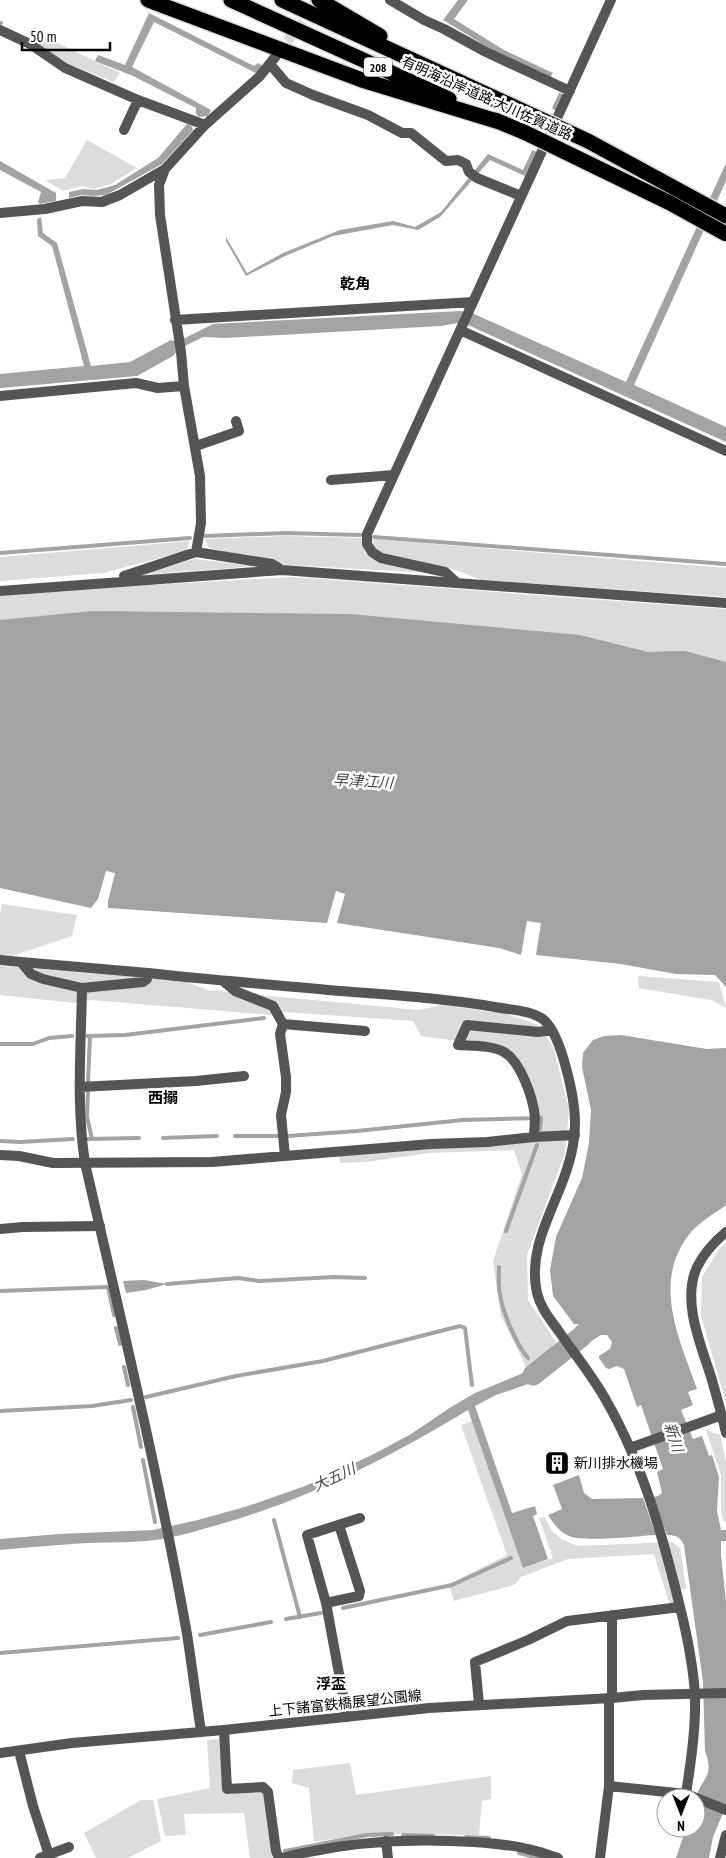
<svg xmlns="http://www.w3.org/2000/svg" width="726" height="1858" font-family="'PT Sans Narrow','Noto Sans JP',sans-serif">
<style>
.green{fill:#dcdcdc}
.water{fill:#a3a3a3}
.pier{fill:#fff}
.lines{fill:none;stroke-linecap:round;stroke-linejoin:round}
.stream{stroke:#a3a3a3;stroke-width:4}
.river{stroke:#a3a3a3;stroke-width:21}
.minor-tunnel{stroke:#d9d9d9;stroke-width:10;stroke-dasharray:10 5;stroke-linecap:butt}
.motorway-casing{stroke:#dbdbdb;stroke-width:18}
.minor{stroke:#555;stroke-width:10}
.tertiary{stroke:#555;stroke-width:10}
.motorway{stroke:#000;stroke-width:15}
.motorway-bridge-casing{stroke:#dbdbdb;stroke-width:18;stroke-linecap:butt}
.motorway-bridge{stroke:#000;stroke-width:15}
.labels{text-anchor:middle;dominant-baseline:central;stroke-width:5;stroke-linejoin:round;paint-order:stroke}
.shield{fill:#fff;stroke:#4c4c4c;stroke-width:1}
.shield-label{font-size:12px;font-weight:bold;fill:#000}
.street-label{font-size:14px;fill:#000;stroke:#fff}
.poi-label{font-size:14px;fill:#000;stroke:#fff;text-anchor:start}
.neighbourhood-label{font-size:15px;font-weight:bold;fill:#000;stroke:#fff}
.water-label{font-size:15px;font-style:italic;fill:#444;stroke:#fff}
</style>
<rect width="100%" height="100%" fill="#fff"/>
<path class="green" d="M39,34L120,73L114,82L65,63L35,43Z
M87,140L137,168L111,184L94,189L82,186L63,191L45,180L65,178Z
M286,536L362,538L364,552L377,560L433,573L286,565L209,548L204,539Z
M372,539L726,568V597L482,580L453,569L386,555L375,548Z
M190,541L186,551L103,573L0,581V557Z
M194,559L259,566L137,575Z
M293,577L726,609V671L0,628V596L81,589Z
M2,904L77,915L72,936L12,956L0,955V914Z
M0,966L185,981L207,990L419,1010L442,1005L506,1014L539,1025L554,1049L569,1109L565,1153L527,1255L528,1300L556,1342L550,1351L528,1371L501,1316L493,1261L522,1174L514,1150L429,1153L366,1162L340,1163L339,1155L492,1145L534,1141L539,1126L534,1091L517,1058L502,1047L421,1036L413,1021L284,1012L271,1015L91,1000L75,1003L0,995Z
M638,976L719,982L726,1008L711,1000L639,988Z
M726,1243V1403L701,1316L702,1277L719,1249Z
M472,1421L523,1568L553,1558L539,1518L545,1517L551,1530L561,1539L577,1546L672,1542L680,1548L686,1589H674V1605L670,1606L654,1554L568,1559L521,1577L514,1585L454,1601L449,1584L507,1555L461,1425Z
M706,1430L720,1435L726,1461V1522L723,1521L721,1510V1475Z
M220,1739L224,1794L264,1791L272,1858H250L244,1813L184,1814L186,1835L165,1836L157,1799L210,1788L207,1740Z
M350,1763L356,1795L491,1776V1799L482,1801L479,1835L370,1834L314,1842L309,1788L292,1783L293,1770Z
M141,1800H153L161,1841L128,1858H96L84,1833Z"/>
<path class="water" d="M458,0H468L454,19L504,50L553,73L550,78L501,55L443,20Z
M149,13L254,66L258,63L263,66L256,73L154,22L132,67L211,110L208,116L199,117L196,114V108L133,76L95,61L98,55L125,65Z
M559,93L563,94L525,176L490,160L440,217L418,230L393,225L333,236L285,256L246,276L226,241V237L247,273L283,253L340,230L393,221L415,227L441,212L488,154L523,170Z
M187,124L192,126L193,130L162,164L106,195L93,196L81,195L69,198V192L83,189L97,190L115,185L158,158Z
M0,161L56,193V201L40,204L38,202L41,192L0,170Z
M726,163V181L634,385L726,427V442L468,325L458,323L441,326L225,338L203,337L179,349L173,356L137,376L0,388V374L84,366L52,246L38,236L37,219L41,217L43,233L57,243L91,366L130,362L171,340L177,342L213,324L460,311L474,314L626,382Z
M92,611L350,614L580,635L648,652L685,651L726,662V987L715,975L676,974L621,964L536,955L541,923L527,921L521,955L499,948L337,923L345,894L336,891L327,923L108,908V901L115,873L106,871L98,899L91,908L0,888V620Z
M621,1035L707,1049L726,1048V1205C713,1215 698,1222 688,1236C652,1284 680,1340 697,1389L688,1392L693,1405L681,1410L693,1439L702,1436L709,1456L712,1455L719,1477L717,1511L721,1530H726V1541H721V1555L726,1602V1806L713,1837L709,1858H676L686,1828H696C696,1819 695,1809 696,1800C699,1778 716,1779 705,1751L703,1682L684,1545C680,1537 676,1535 667,1535L653,1497L658,1496L662,1493L657,1472L663,1469L641,1405L637,1407L624,1369L617,1366L609,1369L606,1368L599,1358V1356L610,1349L612,1342L607,1335H601L588,1343L584,1341L577,1330L583,1324H574L553,1296L550,1270L556,1237L582,1178L589,1143L591,1110L582,1067L583,1053L593,1040L604,1036Z
M144,1280L167,1284L146,1290L126,1293L123,1281Z
M550,1351L559,1362L534,1382L496,1395L475,1406L512,1513L535,1506L537,1514L533,1516L548,1559L523,1568L468,1410C390,1457 309,1499 221,1524C200,1530 177,1537 155,1540C133,1543 109,1542 87,1543C58,1545 29,1547 0,1550V1539L59,1534L153,1530L198,1520L248,1506L305,1486L372,1455L411,1434L451,1407L475,1393L528,1371Z
M579,1475L584,1493L592,1499L643,1498L656,1535C638,1536 580,1543 567,1535C559,1531 553,1523 548,1515L562,1509L553,1485Z"/>
<path class="pier" d="M550,107L558,112L539,153L530,149Z"/>
<g class="lines">
<path class="stream" d="M0,23H1
M205,536L286,533L361,535
M374,537L726,564
M0,553L190,538
M87,1036H90L88,1082
M90,1036L125,1035L264,1018
M0,1044H33L49,1038L72,1036
M88,1092L87,1117L92,1139
M235,1136H288L357,1131L463,1120L541,1118L540,1129
M163,1138L217,1136
M88,1139L139,1138
M0,1141L20,1142L73,1139
M506,1231L537,1145
M499,1267C499,1276 498,1286 500,1294C502,1311 517,1346 528,1358
M167,1284L238,1278L259,1281L334,1277L365,1278
M0,1291L108,1287L114,1315
M116,1328L120,1344
M124,1367L128,1385
M146,1397L236,1376L323,1361L460,1326L465,1328L472,1385
M133,1407L141,1447
M0,1411L92,1406L131,1400
M143,1460L155,1522
M274,1520L300,1617
M343,1608L452,1585L511,1558
M286,1619L321,1613
M200,1635L271,1622
M0,1653L178,1638
M403,1835L433,1836
M466,1837L489,1838
M285,1851L367,1835L392,1834
M519,1853L539,1858"/>
<path class="river" d="M533,1375L581,1337L600,1316"/>
<path class="minor-tunnel" d="M278,53L299,27L316,0"/>
<defs>
<path id="motorway" d="M148,0L362,80L503,123
M231,0L449,99
M282,0L534,116
M319,0L380,36
M495,120L526,133"/>
</defs>
<use href="#motorway" class="motorway-casing"/>
<path class="minor" d="M390,0L424,20L444,29L486,52L570,91
M0,30L30,44L65,68L138,100L205,125
M270,64L286,83L313,95L368,115L402,133H411L446,161L458,160L466,164L469,172L477,178L521,196
M124,130L138,100
M0,213L45,209L82,201L102,202L120,195L165,169
M175,320L473,302
M460,330L726,451
M0,396L136,383L158,388L184,386
M196,446L239,431L236,421
M331,480L394,475
M196,552L201,523L200,476L184,386L181,352L160,215L159,185L165,169L205,125L259,77L276,56
M124,576L196,552L272,564L279,568
M456,582L445,572L381,558L372,552L367,544V534L611,0
M0,591L282,570L726,603
M0,960L21,962L31,974L43,979L82,988L143,982L147,979L148,973C212,980 276,985 340,991C391,995 443,998 495,1007C510,1010 532,1010 544,1020C562,1036 575,1099 575,1123C575,1138 572,1154 567,1169C554,1210 527,1248 537,1293C541,1309 551,1320 560,1333C576,1356 594,1378 607,1402C643,1465 663,1537 680,1607L567,1621L528,1640L475,1662L479,1704
M21,962L148,973
M223,981L235,991L273,1006L283,1024L280,1034L286,1077V1092L281,1115L285,1156
M82,988C81,1047 76,1105 85,1163
M283,1024L365,1031
M80,1087L196,1081L244,1076
M534,1137C534,1130 535,1123 535,1117C533,1098 521,1062 504,1052C491,1045 472,1046 458,1045L467,1025L538,1032L552,1030
M0,1155L19,1156L53,1163L212,1162L431,1144L487,1142L534,1137L575,1135
M0,1229L23,1227L100,1226
M726,1232C714,1242 704,1253 697,1267C681,1302 702,1347 712,1380C717,1398 722,1415 726,1433
M630,1448L722,1415
M326,1603L359,1596L360,1591L339,1525
M680,1607C687,1635 693,1665 695,1694C696,1728 691,1761 686,1794
M612,1615V1698
M347,1717L326,1603L307,1535L360,1518
M224,1730L227,1789L263,1787L268,1792L276,1851L279,1858
M19,1751L33,1806L50,1858
M609,1786L686,1794L726,1810
M386,1841L388,1858
M40,1858L69,1847
M282,1858C337,1844 392,1839 449,1841C475,1842 502,1843 528,1849C538,1851 548,1855 558,1858
M600,1858L609,1786V1699
M720,1858L726,1835"/>
<path class="tertiary" d="M85,1163C121,1320 159,1476 187,1634C192,1666 196,1699 201,1731
M0,1753L72,1743L224,1730L429,1708L612,1698L643,1695L726,1693"/>
<use href="#motorway" class="motorway"/>
<defs>
<path id="motorway-bridge" d="M534,116L588,141L726,216
M526,133L670,203L726,234"/>
</defs>
<use href="#motorway-bridge" class="motorway-bridge-casing"/>
<use href="#motorway-bridge" class="motorway-bridge"/>
</g>
<defs>
<symbol id="building-square" viewBox="-11 -11 22 22"><rect x="-9" y="-9" width="18" height="18" rx="4" fill="#000" stroke="#fff"/><path d="M-4-6H4V6H1V3H-1V6H-4ZM-2.5-4.3h1.7v1.8h-1.7ZM.8-4.3h1.7v1.8H.8ZM-2.5-1h1.7V.8h-1.7ZM.8-1h1.7V.8H.8Z" fill="#fff"/></symbol>
</defs>
<g fill-rule="evenodd">
<use href="#building-square" x="543" y="1449" width="28" height="28"/>
</g>
<g class="labels">
<rect class="shield" x="364" y="57.5" width="28" height="19" rx="4"/>
<g class="shield-label">
<text x="378" y="67">208</text>
</g>
<g class="street-label">
<text transform="translate(487 98) rotate(24)">有明海沿岸道路;大川佐賀道路</text>
<text transform="translate(345 1703) rotate(-6)">上下諸富鉄橋展望公園線</text>
</g>
<g class="poi-label">
<text x="574" y="1463">新川排水機場</text>
</g>
<g class="neighbourhood-label">
<text x="355" y="283">乾角</text>
<text x="163" y="1097">西搦</text>
<text x="331" y="1683">浮盃</text>
</g>
<g class="water-label">
<text transform="translate(363 781) rotate(3)">早津江川</text>
<text transform="translate(674 1437) rotate(72)">新川</text>
<text transform="translate(334 1477) rotate(-25)">大五川</text>
</g>
</g>
<g transform="translate(681 1813) rotate(180)"><circle r="24" fill="#ffffff" stroke="#999999"/>
<path d="M0-4L9 19L0 12L-9 19Z" fill="#000000"/>
<text y="-8" font-size="14" font-weight="bold" text-anchor="middle" fill="#000000">N</text>
</g>
<path d="M22 42v8h88v-8" fill="none" stroke="#000000" stroke-width="2.5"/>
<text x="30" y="42" font-size="15" fill="#000000" stroke="#ffffff" stroke-width="4" paint-order="stroke">50 m</text>
</svg>
